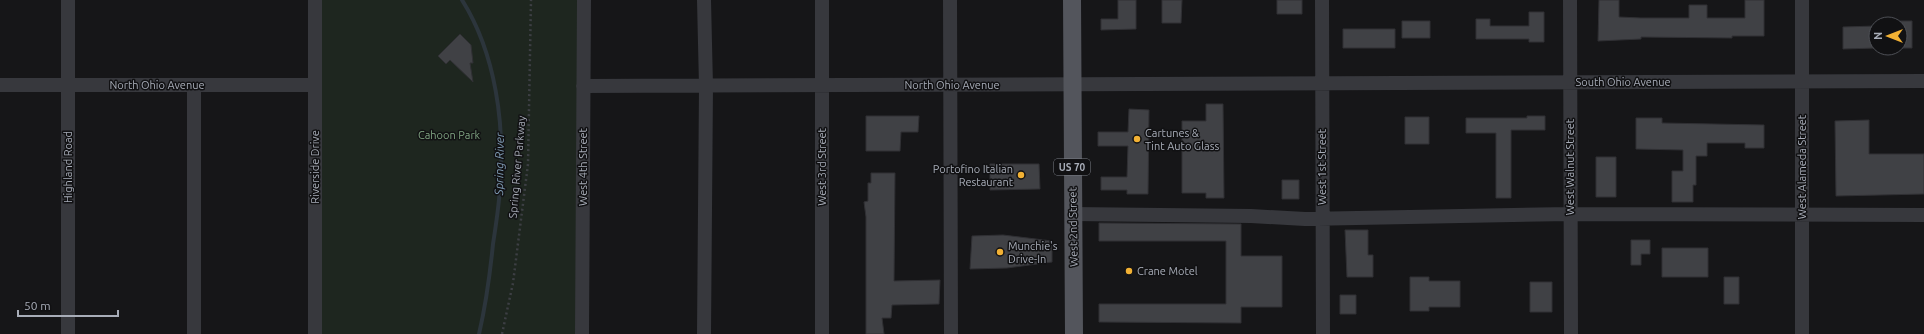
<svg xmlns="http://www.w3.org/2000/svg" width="1924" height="334" font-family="Ubuntu,sans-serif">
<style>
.green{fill:#1e261f}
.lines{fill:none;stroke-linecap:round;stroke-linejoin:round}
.stream{stroke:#2c353c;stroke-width:4}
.building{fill:#404145;stroke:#303034}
.path{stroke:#3d3f44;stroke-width:2.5;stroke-dasharray:2 3;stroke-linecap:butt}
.minor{stroke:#37383d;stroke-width:14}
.major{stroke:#53555c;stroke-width:18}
.poi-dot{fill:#f2b134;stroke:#111113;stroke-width:1.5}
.labels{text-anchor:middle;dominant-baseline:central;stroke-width:3;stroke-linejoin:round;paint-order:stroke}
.shield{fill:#111113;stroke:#7b7e86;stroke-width:1}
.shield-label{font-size:10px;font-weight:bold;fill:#a8adb8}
.street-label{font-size:11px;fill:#a8adb8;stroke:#111113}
.poi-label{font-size:11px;fill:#a8adb8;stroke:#111113;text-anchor:start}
.park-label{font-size:11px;fill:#7fa381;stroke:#111113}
.water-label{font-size:12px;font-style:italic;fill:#7f9bb3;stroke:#111113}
</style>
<rect width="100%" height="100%" fill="#161618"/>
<path class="green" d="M315,0H584L582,334H315Z"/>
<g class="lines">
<path class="stream" d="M462,0C496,54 505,125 500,187C499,206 496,225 493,244C490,274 486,304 479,334"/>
</g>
<path class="building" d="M1118,0H1136V29L1101,30V19H1118Z
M1162,0H1182L1181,23H1162Z
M1277,0H1302V14H1277Z
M1599,0H1619V17L1641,18H1689V5H1707V18H1745V0H1764V36H1732V38L1641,37V39L1598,41Z
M1529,12H1544V42H1529V39H1476V19H1490V26H1529Z
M1402,21H1430V38H1402Z
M1900,21H1912V48H1900Z
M1876,26V48L1843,49V27Z
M1343,29H1395V48H1343Z
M460,34L471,45L473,63H470L473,82L450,60L446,64L438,56Z
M1206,104H1223L1224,198H1206V193H1182V121H1206Z
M1129,109L1149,110L1148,194H1127V190H1101V177H1127L1128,146H1098V132H1128Z
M866,116H919L918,132H901L900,151H866Z
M1527,116H1545V130H1511V198H1496V133H1466V118H1527Z
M1405,117H1429V144H1405Z
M1636,118H1662V123L1764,125V148H1745V143H1707V156H1696V185H1693V202H1672V171H1683V150L1636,149Z
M1869,120V154H1924V194L1836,196L1835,121Z
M1596,157H1616V197H1596Z
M990,164H1039L1040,189L990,190Z
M871,173H895L894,281L940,280L939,304L892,305L891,318H882L884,334H866V217L864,202L868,201V183H871Z
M1282,180H1299V199H1282Z
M1099,223L1241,224V256H1282V307H1241V323L1099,322V304H1226V241H1099Z
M1345,230H1368V255H1373V277H1347Z
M1003,235L1052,241V262L1007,268L970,269L972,236Z
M1631,240H1650V254H1641V265H1631Z
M1662,248H1708V277H1662Z
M1410,277H1429V281H1460V307H1429V311H1410Z
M1724,277H1739V304H1724Z
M1530,282H1552V312H1530Z
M1340,295H1356V314H1340Z"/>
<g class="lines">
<path class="path" d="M502,334L513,283L528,164L531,0"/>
<path class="minor" d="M704,0L706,86L704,334
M822,0V334
M950,0L951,334
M1322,0L1323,334
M1570,0L1571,334
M1802,0V334
M0,85H314
M194,85V334
M583,86L1924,81
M1072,214L1251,216L1305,219L1570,214L1924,215
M68,334V0
M315,334V0
M582,334L584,0"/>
<path class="major" d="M1072,0L1074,334"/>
</g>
<g class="poi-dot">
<circle cx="1137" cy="139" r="4"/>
<circle cx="1021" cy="175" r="4"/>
<circle cx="1000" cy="252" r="4"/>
<circle cx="1129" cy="271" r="4"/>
</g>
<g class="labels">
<rect class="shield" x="1054" y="159" width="36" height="16" rx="3"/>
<g class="shield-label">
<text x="1072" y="167">US 70</text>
</g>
<g class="street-label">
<text x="1623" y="82">South Ohio Avenue</text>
<text x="157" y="85">North Ohio Avenue</text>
<text x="952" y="85">North Ohio Avenue</text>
<text transform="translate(68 167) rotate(-90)">Highland Road</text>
<text transform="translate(315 167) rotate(-90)">Riverside Drive</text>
<text transform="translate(517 167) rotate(-85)">Spring River Parkway</text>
<text transform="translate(583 167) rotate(-90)">West 4th Street</text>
<text transform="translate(822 167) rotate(-90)">West 3rd Street</text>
<text transform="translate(1322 167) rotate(-90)">West 1st Street</text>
<text transform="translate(1570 167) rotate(-90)">West Walnut Street</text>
<text transform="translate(1802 167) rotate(-90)">West Alameda Street</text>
<text transform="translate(1073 227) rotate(-91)">West 2nd Street</text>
</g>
<g class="poi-label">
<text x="1145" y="133">Cartunes &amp;<tspan x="1145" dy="13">Tint Auto Glass</tspan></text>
<text x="1013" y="169" text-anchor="end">Portofino Italian<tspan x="1013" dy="13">Restaurant</tspan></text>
<text x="1008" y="246">Munchie's<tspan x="1008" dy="13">Drive-In</tspan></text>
<text x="1137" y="271">Crane Motel</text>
</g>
<g class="park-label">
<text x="449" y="135">Cahoon Park</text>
</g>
<g class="water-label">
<text transform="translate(499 164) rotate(-89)">Spring River</text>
</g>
</g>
<g transform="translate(1888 36) rotate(270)"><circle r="19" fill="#111113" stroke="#4d4f55"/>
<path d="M0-3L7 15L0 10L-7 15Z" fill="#f2b134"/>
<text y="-6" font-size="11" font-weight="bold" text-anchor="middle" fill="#a8adb8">N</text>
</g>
<path d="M18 310v6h100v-6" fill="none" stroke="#a8adb8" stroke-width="2"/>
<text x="24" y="310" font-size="12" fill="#a8adb8" stroke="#111113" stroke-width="3" paint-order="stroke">50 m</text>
</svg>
